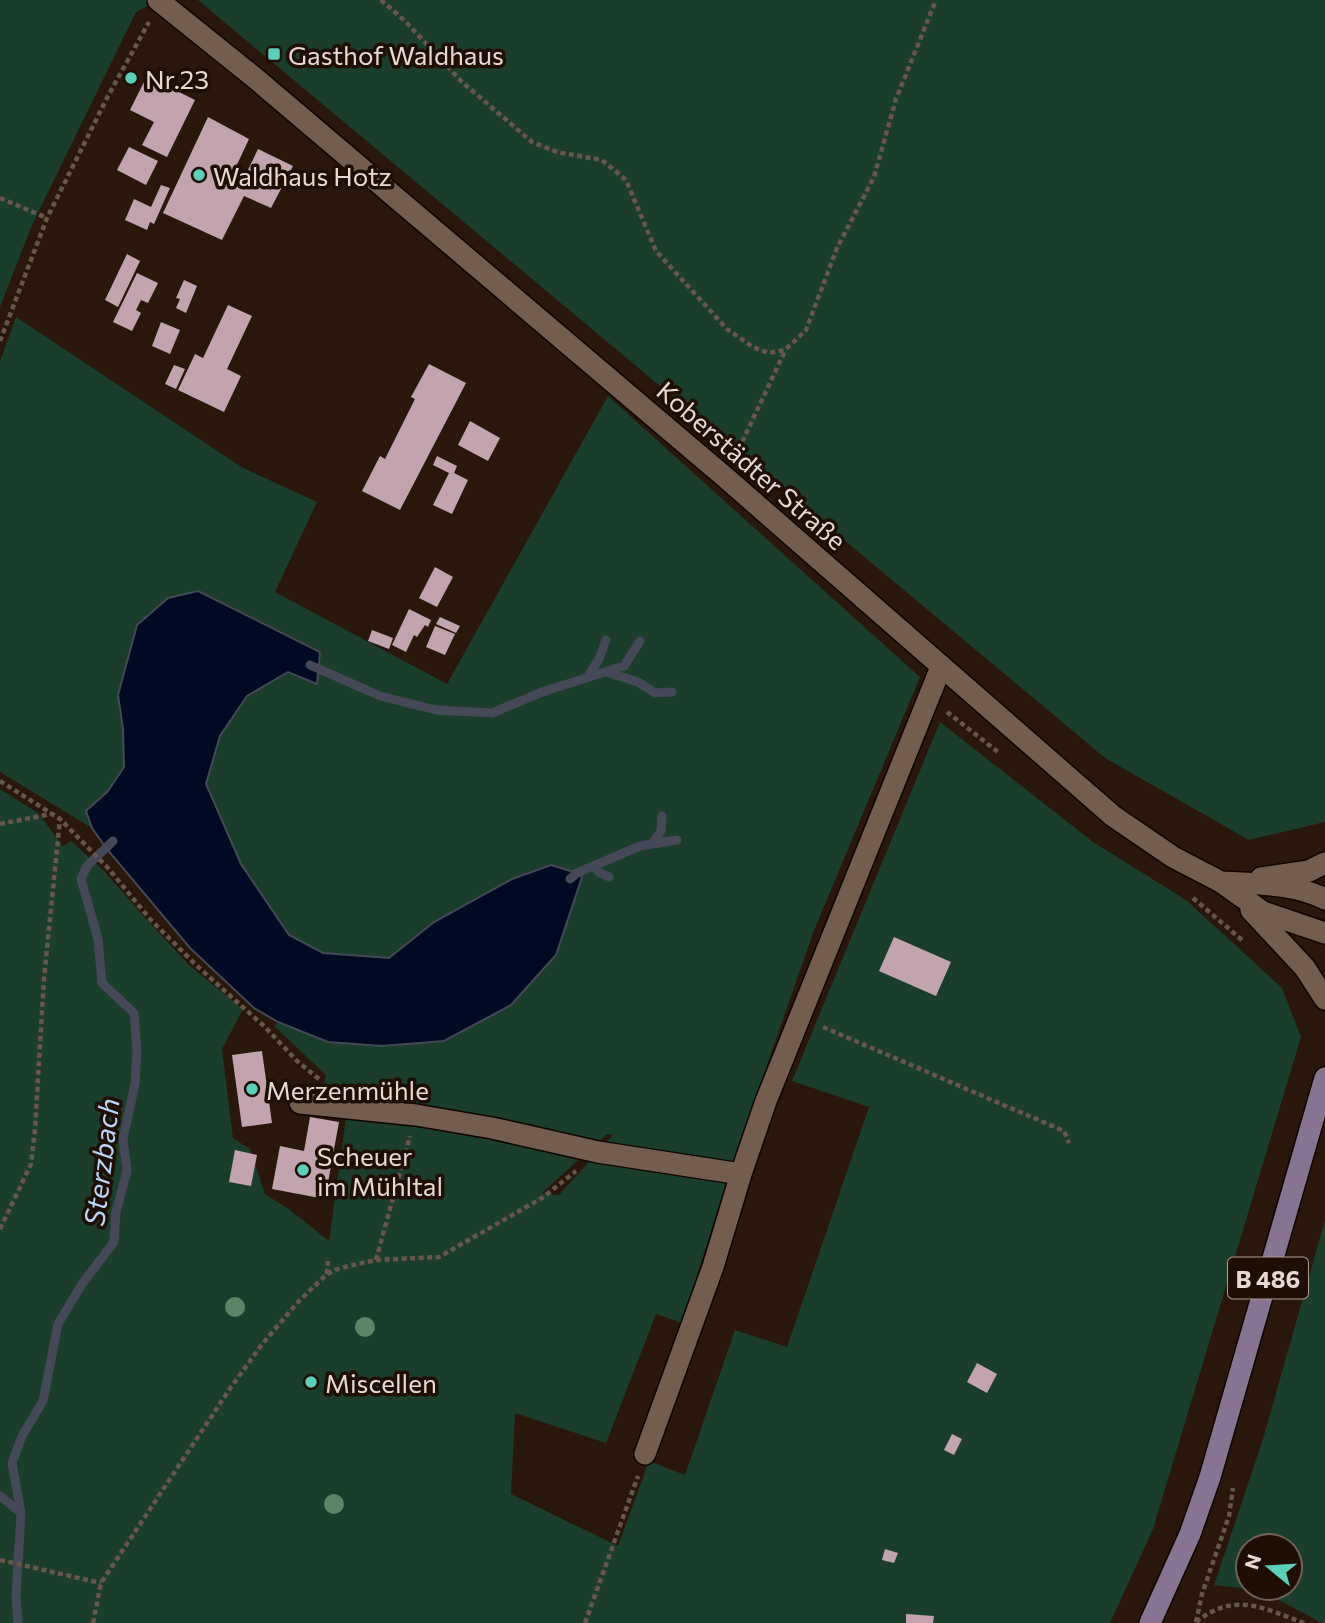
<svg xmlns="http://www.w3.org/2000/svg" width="1325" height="1623" font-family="Commissioner,sans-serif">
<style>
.green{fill:#1b3d2c;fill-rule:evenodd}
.water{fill:#000a22;stroke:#454857;stroke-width:2}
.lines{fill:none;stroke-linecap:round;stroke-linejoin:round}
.stream{stroke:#454857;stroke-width:9}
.building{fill:#c1a4ae}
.minor-casing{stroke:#100300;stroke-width:24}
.major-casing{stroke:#100300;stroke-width:24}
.path{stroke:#66564b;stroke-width:4.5;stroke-dasharray:5 3.5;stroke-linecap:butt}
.minor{stroke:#725d4f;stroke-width:21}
.major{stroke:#877493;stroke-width:21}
.tree{fill:#5e8366}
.poi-dot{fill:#5cceba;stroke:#1f0e03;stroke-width:2.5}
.labels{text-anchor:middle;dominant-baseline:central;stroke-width:7;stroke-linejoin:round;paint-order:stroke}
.shield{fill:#1f0e03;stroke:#ab9d94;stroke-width:2}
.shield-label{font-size:24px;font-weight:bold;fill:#e7dad2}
.poi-label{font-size:26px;fill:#e7dad2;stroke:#1f0e03;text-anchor:start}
.street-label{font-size:26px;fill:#e7dad2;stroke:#1f0e03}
.water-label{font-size:28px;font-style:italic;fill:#b9d7fc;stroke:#1f0e03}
</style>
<rect width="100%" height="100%" fill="#29170b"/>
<path class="green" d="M0,0H158L136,12L32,225L0,307Z
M198,0H1325V822L1249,840L1105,758Z
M16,317L243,468L317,502L275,592L447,684L608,396L920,677L813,933L728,1177L682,1323L656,1314L606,1443L515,1413L511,1494L618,1546L649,1461L685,1475L735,1330L787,1347L869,1107L792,1081L940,722L1093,842L1186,900L1282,988L1301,1037L1153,1529L1110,1623H0V789L38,813L63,846L71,841L105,872L147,920L190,966L243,1009L222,1049L233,1138L250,1149L265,1194L290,1210L329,1241L346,1118L318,1111L326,1075L274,1026L278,1022L328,1042L382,1046L445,1041L511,1005L431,925L389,958L323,953L289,935L241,864L206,784L220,736L247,696L288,672L317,684L320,652L198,591L118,695C121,713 128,748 124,766C120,782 98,800 86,811L92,828L0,772V361ZM607,1134L613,1135L559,1195L542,1193Z
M1325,1220V1623H1322L1260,1590L1214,1585L1263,1439ZM1248,1546H1290V1588H1248Z"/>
<path class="water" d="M198,591L320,652L317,684L288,672L247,696L220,736L206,784L241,864L289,935L323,953L389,958L434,922L512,879L551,865L577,873L582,877L556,955L511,1005L444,1041L382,1046L328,1042L278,1022L254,1008L190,948L106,848L92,828L86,811L108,791L124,767L123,729L118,695L137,625L168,598Z"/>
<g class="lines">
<path class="stream" d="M310,665L380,696L436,710L492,713L542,692L624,666L640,641
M606,672L638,682L655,693L672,692
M587,678L599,659L606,640
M653,843L661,831L662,816
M593,866L600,873L609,877
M570,879L577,873L640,846L677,840
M0,1496L20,1512
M18,1623L16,1596L21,1513L12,1463L22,1436L43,1401L58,1324L82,1284L114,1242L116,1212L127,1171L123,1139L135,1084L137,1051L134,1013L102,983L98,939L81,879L87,866L113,841"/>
</g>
<path class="building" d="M147,76L195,100L167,157L142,145L154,122L130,110Z
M208,117L249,139L235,169L246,174L258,149L293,166L271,208L244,196L222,240L163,213Z
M129,147L158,161L146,185L117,170Z
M161,185L170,188L154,224L150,222L147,230L125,220L134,199L151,207Z
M127,254L140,261L118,307L105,300Z
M137,273L158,283L148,303L141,300L136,310L141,313L132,331L113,322Z
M184,280L197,286L186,313L176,308L180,299L176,298Z
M228,305L252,316L227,369L241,376L224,412L178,390L195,354L203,358Z
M161,322L180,330L170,354L152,346Z
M429,364L466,383L400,510L362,491L380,456L385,459L415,399L411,397Z
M174,365L185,369L176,389L165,384Z
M470,421L500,438L488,461L458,445Z
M437,456L457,466L454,473L468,480L452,514L433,505L449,473L433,465Z
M435,567L453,577L437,607L419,598Z
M409,609L431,620L428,627L425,625L417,637L414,635L406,652L392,645Z
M440,617L460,626L456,633L436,624Z
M435,626L455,634L445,655L426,647Z
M372,630L393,638L389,649L368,641Z
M894,937L951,962L936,996L879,971Z
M262,1051L272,1123L242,1127L232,1055Z
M310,1117L339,1122L325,1199L272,1189L280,1146L304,1151Z
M235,1150L257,1155L251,1186L229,1182Z
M977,1363L997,1374L987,1393L967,1382Z
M952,1434L962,1439L954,1455L944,1450Z
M885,1549L898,1553L894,1563L882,1560Z
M906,1614L934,1616L933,1623H906Z"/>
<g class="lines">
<defs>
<path id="minor" d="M158,0L255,78L726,478L1113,816L1173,857L1221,882L1263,912L1325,933
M1261,878L1309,871L1325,863
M1221,882C1256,884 1294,883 1325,899
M1251,910L1305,968L1325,999
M300,1103L416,1115L492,1128L598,1152L741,1174
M645,1454L713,1267L741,1174L766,1101L941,667"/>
<path id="major" d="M1150,1623L1190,1534L1210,1477L1325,1078"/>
</defs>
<use href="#minor" class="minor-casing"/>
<use href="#major" class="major-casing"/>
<path class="path" d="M381,0L406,22L461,81L532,142L557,152L602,160L626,180L656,251L727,329L753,347L768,353L785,350L806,330L837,248L874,177L896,99L936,0
M0,198L47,218
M0,341L47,218L108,96L149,22
M735,457L785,351
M947,712L998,752
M0,781L60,819L108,868L150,919L196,965L265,1027L297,1061L319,1079
M0,824L51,814
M1193,898L1242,940
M823,1027L1064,1131L1069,1143
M0,1229L31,1164L35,1129L44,978L60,819
M376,1260L410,1136
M327,1274L328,1261
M0,1560L101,1583
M1196,1622L1202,1594L1229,1516L1233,1488
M1196,1622C1236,1591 1262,1608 1304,1623
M93,1623L101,1583L231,1387L263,1343L299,1301L327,1274L340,1268L376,1260L439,1257L542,1198L576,1171
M585,1623L638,1476"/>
<use href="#minor" class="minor"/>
<use href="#major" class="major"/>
</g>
<g class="tree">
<circle cx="235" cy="1307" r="10"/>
<circle cx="365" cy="1327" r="10"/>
<circle cx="334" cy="1504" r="10"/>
</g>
<g class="poi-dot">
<rect x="267" y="47" width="14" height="14" rx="3.5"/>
<circle cx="131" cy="78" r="7"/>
<circle cx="199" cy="175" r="7"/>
<circle cx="252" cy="1089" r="7"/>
<circle cx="303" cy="1170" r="7"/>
<circle cx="311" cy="1382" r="7"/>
</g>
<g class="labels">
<rect class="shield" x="1228" y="1257.5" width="80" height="41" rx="5"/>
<g class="shield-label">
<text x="1268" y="1278">B 486</text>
</g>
<g class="poi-label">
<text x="288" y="54">Gasthof Waldhaus</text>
<text x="145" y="78">Nr.23</text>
<text x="213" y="175">Waldhaus Hotz</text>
<text x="266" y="1089">Merzenmühle</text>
<text x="317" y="1155">Scheuer<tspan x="317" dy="30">im Mühltal</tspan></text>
<text x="325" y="1382">Miscellen</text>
</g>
<g class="street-label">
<text transform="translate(752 465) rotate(41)">Koberstädter Straße</text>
</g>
<g class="water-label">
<text transform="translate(101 1162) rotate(-83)">Sterzbach</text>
</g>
</g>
<g transform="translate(1269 1567) rotate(288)"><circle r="33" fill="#1f0e03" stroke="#6f6056" stroke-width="2"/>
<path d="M0-5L12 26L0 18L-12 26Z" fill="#5cceba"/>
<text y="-10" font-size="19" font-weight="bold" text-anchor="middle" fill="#e7dad2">N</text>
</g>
</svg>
